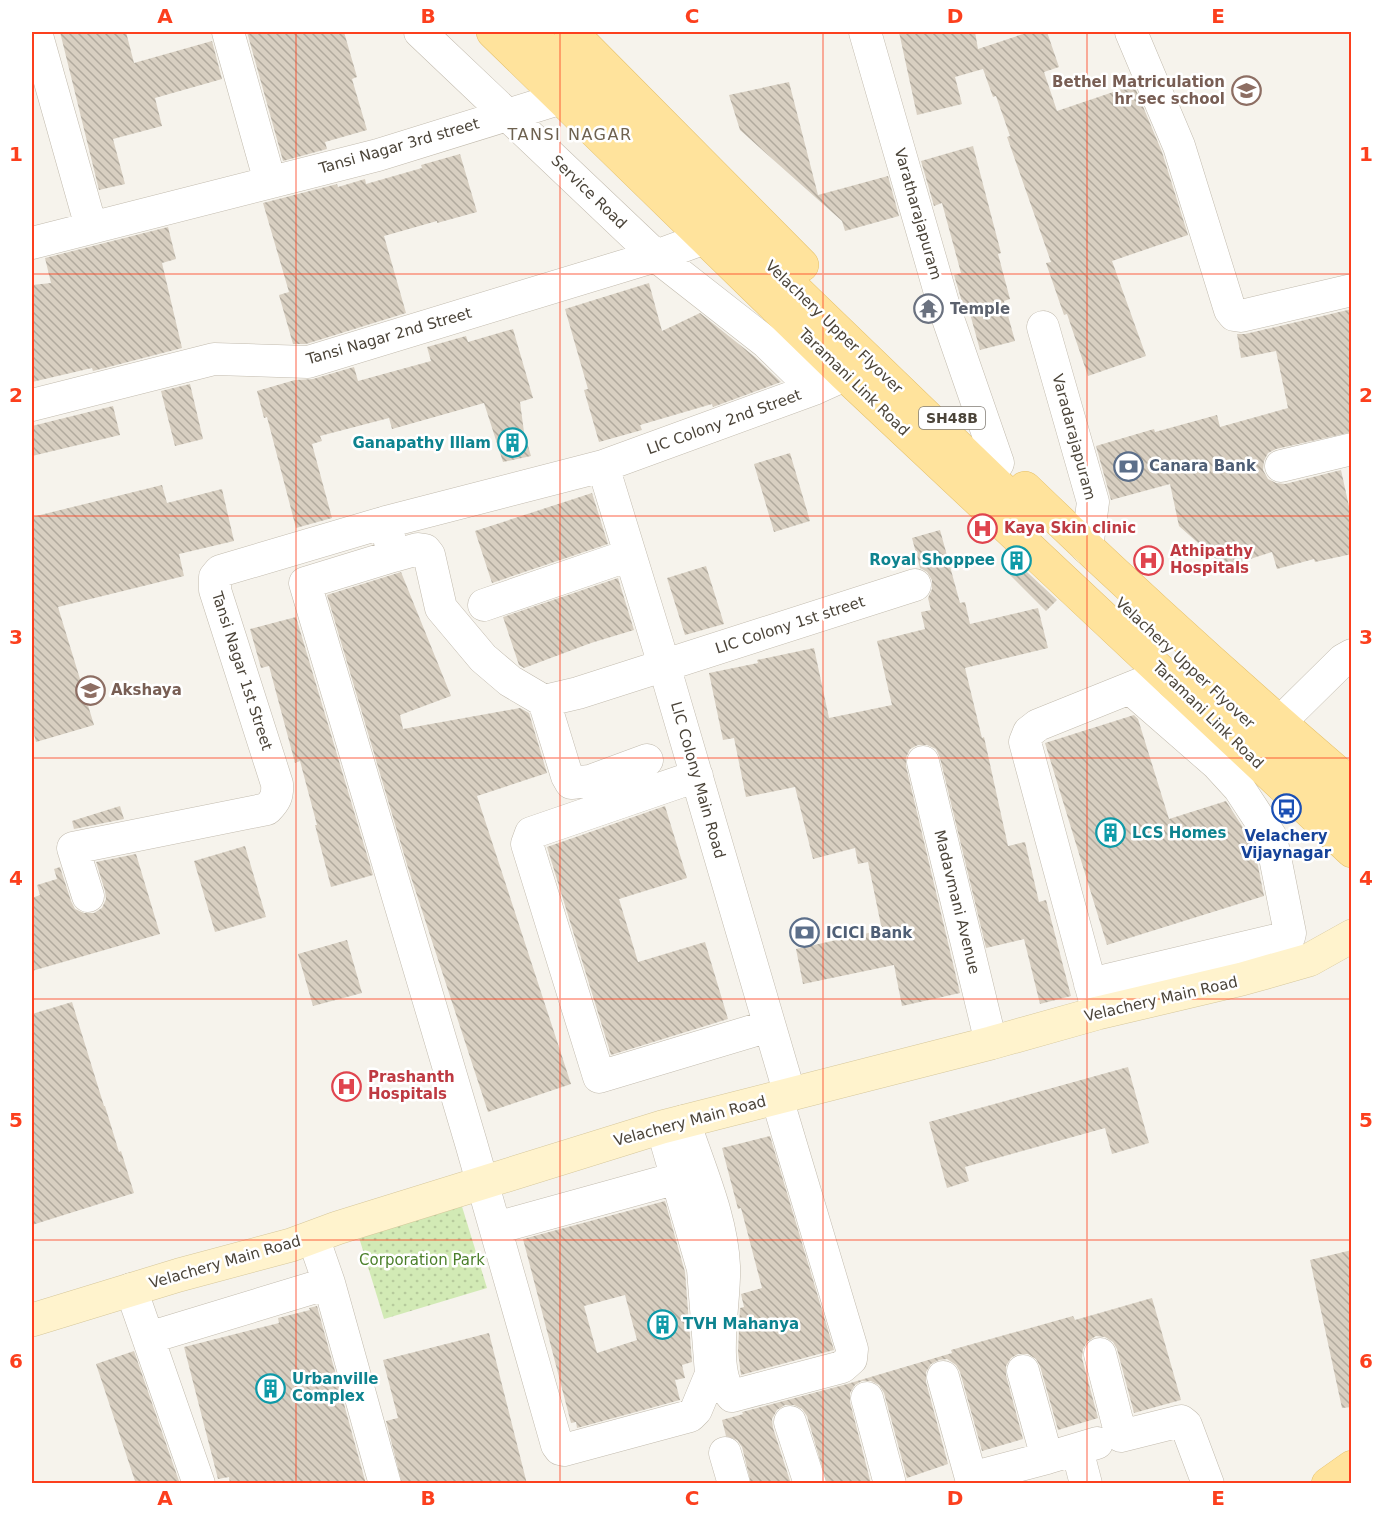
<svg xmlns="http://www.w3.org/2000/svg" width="1383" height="1515" font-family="'DejaVu Sans',sans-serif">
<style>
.park{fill:url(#park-dots)}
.building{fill:url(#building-back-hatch);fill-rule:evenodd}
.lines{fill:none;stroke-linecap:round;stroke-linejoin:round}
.street-casing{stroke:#c2bbae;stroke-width:33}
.secondary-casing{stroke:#d6c79b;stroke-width:34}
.primary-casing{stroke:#e6c16a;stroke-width:34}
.street{stroke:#fff;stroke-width:32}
.secondary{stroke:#fff3cd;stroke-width:33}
.primary{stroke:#ffe39c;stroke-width:33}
.grid{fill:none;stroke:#fc3f1d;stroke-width:1.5;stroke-opacity:0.55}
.labels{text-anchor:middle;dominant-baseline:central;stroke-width:5;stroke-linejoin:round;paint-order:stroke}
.shield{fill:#fff;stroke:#817c74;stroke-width:1.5}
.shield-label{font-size:14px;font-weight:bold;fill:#4b4439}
.education-label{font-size:15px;font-weight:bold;fill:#785e54;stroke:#fff;text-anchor:end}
.street-label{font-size:15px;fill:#4b4439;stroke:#fff}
.worship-label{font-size:15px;font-weight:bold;fill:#5b616d;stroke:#fff;text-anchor:start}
.culture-label{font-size:15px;font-weight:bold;fill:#0d838f;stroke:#fff;text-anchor:start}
.service-label{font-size:15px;font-weight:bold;fill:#4e5e75;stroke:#fff;text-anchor:start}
.health-label{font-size:15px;font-weight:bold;fill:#be3a42;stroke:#fff;text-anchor:start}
.transit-label{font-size:15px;font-weight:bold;fill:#164399;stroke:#fff}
.park-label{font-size:15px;fill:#4a7f2a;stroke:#fff}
.neighbourhood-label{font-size:16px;letter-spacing:1.5px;fill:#6e6250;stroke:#fff}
.neatline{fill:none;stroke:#fc3f1d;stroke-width:2}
.grid-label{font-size:20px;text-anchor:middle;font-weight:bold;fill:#fc3f1d}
</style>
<defs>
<pattern id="park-dots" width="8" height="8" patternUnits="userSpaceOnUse" patternTransform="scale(1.5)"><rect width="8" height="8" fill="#d2eab5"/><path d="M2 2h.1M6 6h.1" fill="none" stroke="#b6ca9c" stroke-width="1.8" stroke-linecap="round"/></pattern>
<pattern id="building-back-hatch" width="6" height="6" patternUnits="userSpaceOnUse" patternTransform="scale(1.5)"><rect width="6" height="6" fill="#d8cfc1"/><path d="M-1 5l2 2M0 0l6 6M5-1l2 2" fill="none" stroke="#b1aa9e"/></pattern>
</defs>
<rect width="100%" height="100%" fill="#f6f3ec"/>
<path class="park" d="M460,1200L487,1288L384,1319L357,1231Z"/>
<path class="building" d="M60,32H126L134,63L212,41L222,79L155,98L162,126L113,139L125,184L99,190Z
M247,32H344L357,77L352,79L367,130L325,142L327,149L283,161Z
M899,32H975L978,49L1029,32H1047L1059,67L1044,72L1057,111L1134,85L1162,152L1188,235L1112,261L1146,356L1088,376L1067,314L1064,315L1046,263L1051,262L1007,137L1010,136L996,96L993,97L983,69L955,77L962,104L917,115Z
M789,82L818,195L888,176L899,216L845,231L842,221L740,130L729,95Z
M973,146L1001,253L998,254L1010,299L1004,301L1015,341L980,350L969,310L965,312L954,275L961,273L942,203L934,206L921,161Z
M460,154L477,212L437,223V221L384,236L406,313L306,344H293L279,295L289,292L263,203L337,184L338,187L365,179L366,184L422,168L421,165Z
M168,227L176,259L162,263L182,348L93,371L92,368L32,382V285L51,283L45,258Z
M649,283L662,331L700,313L755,357L781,382L713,407L712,404L640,425L642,430L599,442L584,390L588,389L565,309Z
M1352,309V432L1276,449L1268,453L1264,461L1263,470L1268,479L1276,483L1285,484L1341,470L1352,520V554L1315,562L1314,559L1277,569L1272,552L1225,567L1179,526L1170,484L1111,500L1096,446L1154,429L1155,432L1217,415L1220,427L1288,408L1276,351L1241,358L1237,334H1245Z
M513,329L533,398L520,402L524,432L531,456L503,462L484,403L392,429L389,418L320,436L322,441L312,444L332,518L296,528L267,417L264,418L257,391L295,380L313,379L354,367L358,381L431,361L427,347L466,336L468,342Z
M190,384L203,439L175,446L161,391Z
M113,406L120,435L32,456V426Z
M790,453L810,521L774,532L754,464Z
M162,485L167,503L222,489L234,541L179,554L184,576L58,607L94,725L36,742L32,727V517Z
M592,493L608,544L492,583L475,531Z
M940,530L960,603L965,602L970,624L1038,608L1048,648L965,668L982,738L984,737L1008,846L1025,842L1039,902L1046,900L1071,996L1040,1004L1024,939L986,948L940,758L936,749L927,745H918L910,749L906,758V766L960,993L902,1006L894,965L803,984L796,949L882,930L868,862L858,864L855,848L813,859L795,787L746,797L734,738L723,740L709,673L758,663L757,660L814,648L829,718L892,705L877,641L925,629L921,612L931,610L928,598L932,589V580L927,572L920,568L912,538Z
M1011,557L1057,600L1046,611L1002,567Z
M706,566L724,624L685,635L667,578Z
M401,572L451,696L400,715L403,729L520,708L529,713L547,773L477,796L571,1084L488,1112L408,868L327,595Z
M618,578L634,630L591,643L524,668L519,665L503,617Z
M296,617L373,875L331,887L315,825H317L300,761L295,763L269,666L261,668L250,629Z
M1134,715L1138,719L1169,819L1226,801L1249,837L1258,866L1264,896L1107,945L1045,743Z
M120,806L124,819L74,829L72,821Z
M665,806L687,878L619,899L638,962L705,942L728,1019L611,1055L547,847Z
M245,846L266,917L215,932L194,861Z
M136,854L160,934L32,971V898L40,895L37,885L57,879L54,869L60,867L71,901L75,909L84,913H94L102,908L106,899L105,891L96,862Z
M347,940L362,993L313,1006L298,954Z
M72,1002L104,1106H105L119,1152L121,1151L134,1193L32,1225V1014Z
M1128,1067L1149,1143L1112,1154L1105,1128L965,1167L969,1181L947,1188L929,1122Z
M770,1136L834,1350L741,1375L738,1352L740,1308L744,1307L741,1294L762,1288L741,1208L738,1209L722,1148Z
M665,1201L685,1272L692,1362L682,1365L685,1378L675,1380L680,1400L577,1428L576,1422L571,1423L523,1239ZM625,1295L637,1340L597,1353L584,1306Z
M1352,1250V1407L1342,1408L1310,1260Z
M1152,1298L1181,1400L1134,1413L1117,1349L1113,1342L1105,1337L1096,1336L1087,1342L1083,1349L1082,1358L1098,1418L1058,1430L1040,1366L1036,1359L1028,1354H1018L1011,1358L1006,1366V1375L1023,1439L982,1451L960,1372L956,1365L947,1359L939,1360L931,1364L926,1372V1382L948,1464L907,1478L884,1393L879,1385L871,1381H862L855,1385L850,1393V1402L871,1484H827L807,1416L802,1409L794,1405H785L777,1410L772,1419L773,1428L791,1484H751L742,1447L737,1440L726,1436L722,1420L743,1414L742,1412L847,1384L952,1353L951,1350L1073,1316L1075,1320Z
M317,1306L366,1484H230L229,1477L218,1479L184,1347L279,1323L278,1318L310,1310L309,1308Z
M489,1333L527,1484H402L386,1421L398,1418L383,1360Z
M134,1351L180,1484H136L96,1364Z"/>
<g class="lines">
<defs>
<path id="street" d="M36,32L91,227
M228,32L270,182
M420,32L656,256L767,343L814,389
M865,32L945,310L998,463
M1131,32L1179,146L1230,310L1234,315L1241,316L1352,290
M32,243L378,155L562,98
M1043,327L1093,502L1087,548
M32,405L214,359L308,362L656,256L705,238
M603,466L664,665L790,1095
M1281,466L1352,449
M386,522L393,556L305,583L471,1143L557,1445L560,1449L564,1450L690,1416L696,1410L711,1374L703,1269L662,1127
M393,556L418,549L425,550L429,555L441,608L483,658L510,681L544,701L578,693L915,585
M484,605L630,555
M544,701L567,776L571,783L590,781L647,760
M1279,723L1343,660L1352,655
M923,762L991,1043
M697,776L531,833L527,844L599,1077L769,1026
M88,896L73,848L267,809C275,801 278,796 277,784L215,590V577L220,571L386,522L603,466L814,389L845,375
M1090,984L1289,937L1290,933L1271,837L1239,788L1217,764L1131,689
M1096,1005L1025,742L1029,732L1038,725L1150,680
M684,1121C699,1168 722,1217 724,1266C726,1300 709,1370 732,1396L842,1367L851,1359L852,1349L777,1098
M496,1228L677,1178
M313,1237L329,1283L385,1484
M131,1289L199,1484
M148,1338L329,1283
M1100,1354L1121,1436L1181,1421L1186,1425L1208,1484
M1023,1371L1047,1458L1077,1449
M943,1377L971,1478L1047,1458
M867,1398L890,1484
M790,1422L810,1484
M725,1453L734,1484
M1086,1484L1077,1449L1097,1443"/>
<path id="secondary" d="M32,1320L179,1275L291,1245L337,1228L662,1127L991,1043L1098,1013L1242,979L1309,960L1352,936"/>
<path id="primary" d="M493,32L845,375L1352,851
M528,32L1034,520
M571,32L802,265
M1025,488C1131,590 1240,689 1352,785
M1220,695L1352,818
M1328,1484L1352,1467"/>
</defs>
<use href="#street" class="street-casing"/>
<use href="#secondary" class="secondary-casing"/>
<use href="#primary" class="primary-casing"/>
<use href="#street" class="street"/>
<use href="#secondary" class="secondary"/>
<use href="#primary" class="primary"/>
</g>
<path class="grid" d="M296,32V1484M560,32V1484M823,32V1484M1087,32V1484M32,274H1352M32,516H1352M32,758H1352M32,999H1352M32,1240H1352"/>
<defs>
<symbol id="school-ring" viewBox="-11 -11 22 22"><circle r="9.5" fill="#fff" stroke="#8d6e63" stroke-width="1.5"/><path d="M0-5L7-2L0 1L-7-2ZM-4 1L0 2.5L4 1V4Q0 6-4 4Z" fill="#8d6e63"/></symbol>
<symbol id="temple-ring" viewBox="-11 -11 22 22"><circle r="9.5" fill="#fff" stroke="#6b7280" stroke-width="1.5"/><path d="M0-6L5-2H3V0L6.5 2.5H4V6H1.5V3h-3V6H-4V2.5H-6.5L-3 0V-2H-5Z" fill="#6b7280"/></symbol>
<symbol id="building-ring" viewBox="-11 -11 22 22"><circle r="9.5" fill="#fff" stroke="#0f9aa8" stroke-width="1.5"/><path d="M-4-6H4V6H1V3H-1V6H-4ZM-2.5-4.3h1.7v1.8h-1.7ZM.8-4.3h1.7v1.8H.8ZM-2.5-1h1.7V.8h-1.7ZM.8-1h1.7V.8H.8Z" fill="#0f9aa8"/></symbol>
<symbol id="bank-ring" viewBox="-11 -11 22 22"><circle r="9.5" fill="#fff" stroke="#5c6f8a" stroke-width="1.5"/><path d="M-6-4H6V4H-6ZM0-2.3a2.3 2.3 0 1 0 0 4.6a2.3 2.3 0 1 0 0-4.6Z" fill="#5c6f8a"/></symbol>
<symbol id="hospital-ring" viewBox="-11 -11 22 22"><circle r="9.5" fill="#fff" stroke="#e0444e" stroke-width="1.5"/><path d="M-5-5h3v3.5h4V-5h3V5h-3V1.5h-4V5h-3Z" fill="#e0444e"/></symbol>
<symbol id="bus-ring" viewBox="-11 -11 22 22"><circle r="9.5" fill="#fff" stroke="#1a4fb4" stroke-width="1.5"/><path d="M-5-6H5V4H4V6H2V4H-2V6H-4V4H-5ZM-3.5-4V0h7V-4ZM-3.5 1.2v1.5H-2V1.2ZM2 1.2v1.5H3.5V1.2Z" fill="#1a4fb4"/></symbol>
</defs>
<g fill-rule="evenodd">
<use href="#school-ring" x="1230" y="74" width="33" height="33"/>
<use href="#temple-ring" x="912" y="292" width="33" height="33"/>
<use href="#building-ring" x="496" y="426" width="33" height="33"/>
<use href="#bank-ring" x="1112" y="450" width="33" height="33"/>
<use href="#hospital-ring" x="966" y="512" width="33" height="33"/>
<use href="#building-ring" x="1000" y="544" width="33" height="33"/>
<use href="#hospital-ring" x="1132" y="544" width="33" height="33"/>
<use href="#school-ring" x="74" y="674" width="33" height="33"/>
<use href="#bus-ring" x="1270" y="792" width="33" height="33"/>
<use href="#building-ring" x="1094" y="816" width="33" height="33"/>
<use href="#bank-ring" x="788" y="916" width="33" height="33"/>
<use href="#hospital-ring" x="330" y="1070" width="33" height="33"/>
<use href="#building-ring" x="646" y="1308" width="33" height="33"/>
<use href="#building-ring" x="254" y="1372" width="33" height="33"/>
</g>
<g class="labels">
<rect class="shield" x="919" y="407" width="66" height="22" rx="4.5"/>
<g class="shield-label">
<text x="952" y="418">SH48B</text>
</g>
<g class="education-label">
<text x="1225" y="82">Bethel Matriculation<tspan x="1225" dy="17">hr sec school</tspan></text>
<text x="111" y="690" text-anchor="start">Akshaya</text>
</g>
<g class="street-label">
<text transform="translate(399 146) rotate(-16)">Tansi Nagar 3rd street</text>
<text transform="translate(589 192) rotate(44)">Service Road</text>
<text transform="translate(918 214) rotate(74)">Varatharajapuram</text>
<text transform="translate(834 327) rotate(44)">Velachery Upper Flyover</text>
<text transform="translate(389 336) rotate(-16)">Tansi Nagar 2nd Street</text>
<text transform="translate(854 382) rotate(44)">Taramani Link Road</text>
<text transform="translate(724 422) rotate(-20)">LIC Colony 2nd Street</text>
<text transform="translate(1074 437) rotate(75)">Varadarajapuram</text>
<text transform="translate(790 625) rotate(-18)">LIC Colony 1st street</text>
<text transform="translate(1185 663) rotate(43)">Velachery Upper Flyover</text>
<text transform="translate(242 671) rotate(72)">Tansi Nagar 1st Street</text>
<text transform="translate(1208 715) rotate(44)">Taramani Link Road</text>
<text transform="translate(698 780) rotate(74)">LIC Colony Main Road</text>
<text transform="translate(957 902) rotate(76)">Madavmani Avenue</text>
<text transform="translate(1161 999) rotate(-13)">Velachery Main Road</text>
<text transform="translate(690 1121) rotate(-15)">Velachery Main Road</text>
<text transform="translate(225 1262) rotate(-16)">Velachery Main Road</text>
</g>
<g class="worship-label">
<text x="950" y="309">Temple</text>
</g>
<g class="culture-label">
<text x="491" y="443" text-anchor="end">Ganapathy Illam</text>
<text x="995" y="560" text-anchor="end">Royal Shoppee</text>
<text x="1132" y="833">LCS Homes</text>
<text x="683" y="1324">TVH Mahanya</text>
<text x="292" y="1379">Urbanville<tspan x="292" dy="17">Complex</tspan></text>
</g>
<g class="service-label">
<text x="1149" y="466">Canara Bank</text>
<text x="826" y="933">ICICI Bank</text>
</g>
<g class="health-label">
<text x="1004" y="528">Kaya Skin clinic</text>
<text x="1170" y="551">Athipathy<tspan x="1170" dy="17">Hospitals</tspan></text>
<text x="368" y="1077">Prashanth<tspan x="368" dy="17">Hospitals</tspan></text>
</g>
<g class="transit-label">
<text x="1286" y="836">Velachery<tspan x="1286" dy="17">Vijaynagar</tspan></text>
</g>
<g class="park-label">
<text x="422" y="1260">Corporation Park</text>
</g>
<g class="neighbourhood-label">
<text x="570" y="134">TANSI NAGAR</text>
</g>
</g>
<rect width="1383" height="1515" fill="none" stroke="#ffffff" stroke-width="66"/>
<rect x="33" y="33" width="1317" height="1449" class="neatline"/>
<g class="grid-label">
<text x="165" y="23">A</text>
<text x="428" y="23">B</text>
<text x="692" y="23">C</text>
<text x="955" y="23">D</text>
<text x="1218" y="23">E</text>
<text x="16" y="161">1</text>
<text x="1366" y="161">1</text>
<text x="16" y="402">2</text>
<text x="1366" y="402">2</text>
<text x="16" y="644">3</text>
<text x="1366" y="644">3</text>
<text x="16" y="885">4</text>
<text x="1366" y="885">4</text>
<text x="16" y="1127">5</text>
<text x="1366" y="1127">5</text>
<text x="16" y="1368">6</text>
<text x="1366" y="1368">6</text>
<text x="165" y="1505">A</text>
<text x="428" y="1505">B</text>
<text x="692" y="1505">C</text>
<text x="955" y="1505">D</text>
<text x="1218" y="1505">E</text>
</g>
</svg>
